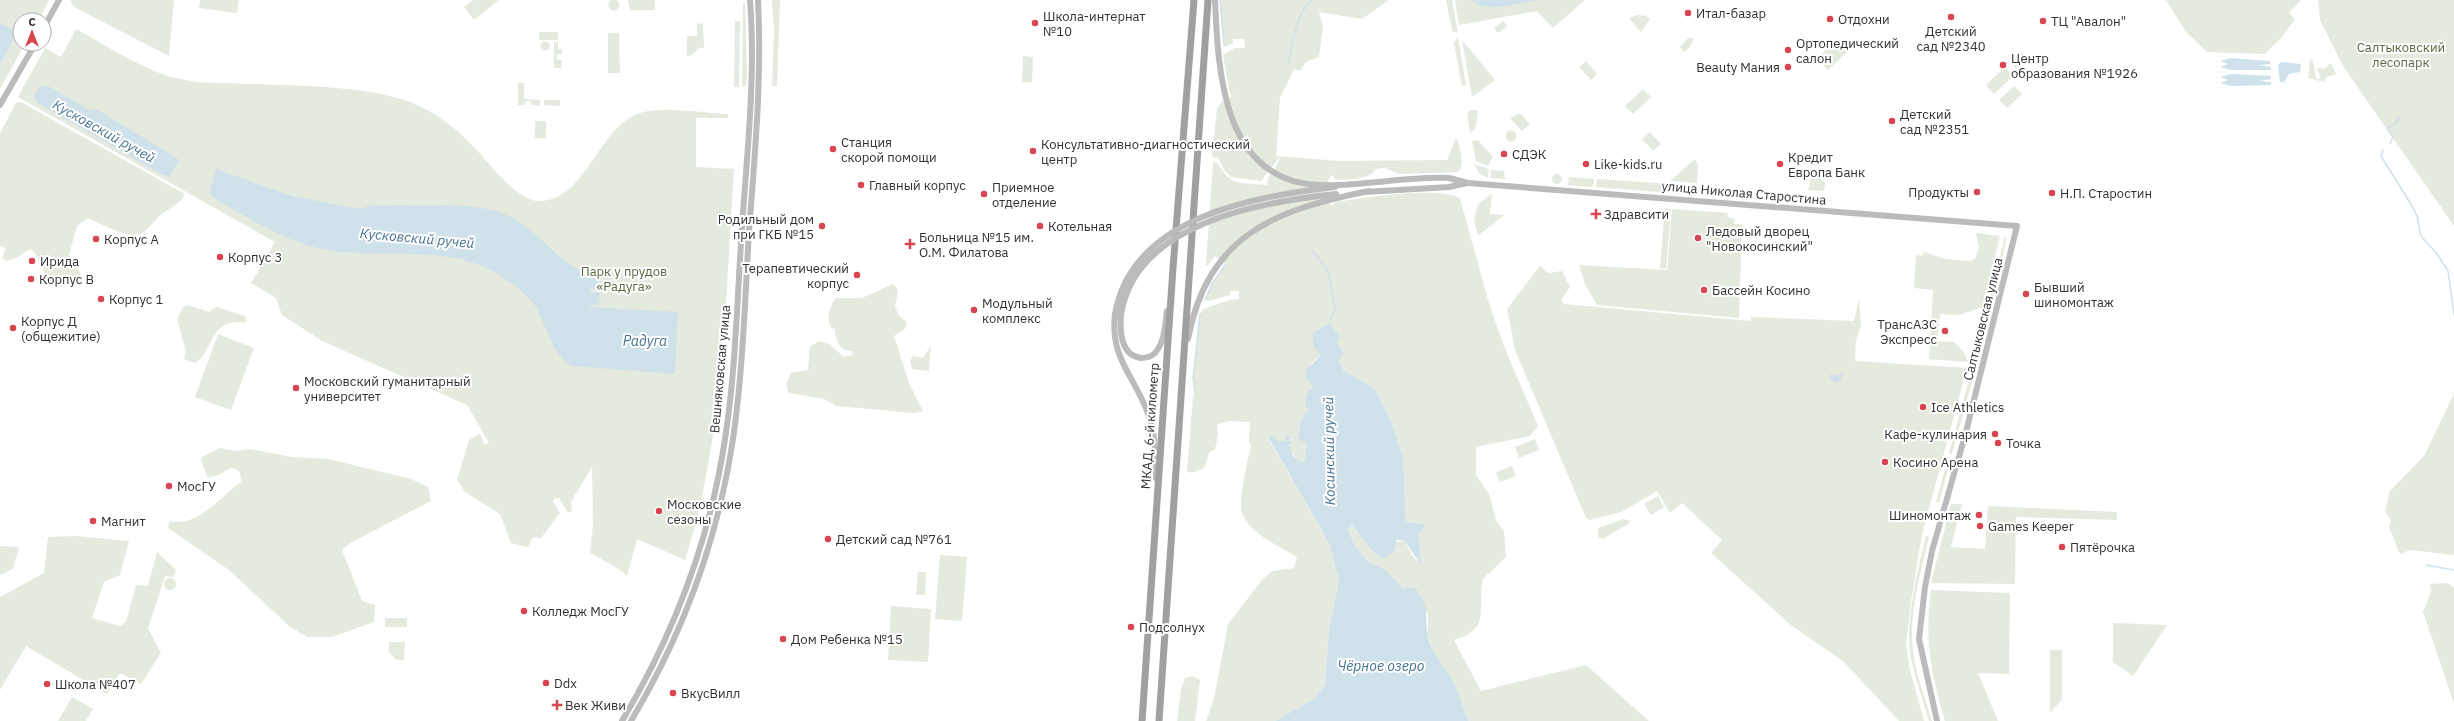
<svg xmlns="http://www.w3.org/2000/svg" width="2454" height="721" font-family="'IBM Plex Sans',sans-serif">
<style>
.green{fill:#e5eade}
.water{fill:#cfe1eb}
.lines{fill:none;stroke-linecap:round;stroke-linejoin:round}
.stream{stroke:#cfe1eb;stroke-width:1.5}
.secondary{stroke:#bbb;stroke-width:6}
.trunk{stroke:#a0a0a0;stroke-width:7}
.secondary-bridge{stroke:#bbb;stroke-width:6}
.poi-dot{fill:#d84452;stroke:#fff;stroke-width:1.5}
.labels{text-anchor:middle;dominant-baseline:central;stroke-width:4;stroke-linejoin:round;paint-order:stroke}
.poi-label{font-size:13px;fill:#313131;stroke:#fff;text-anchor:start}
.park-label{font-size:13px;fill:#566a42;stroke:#fff}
.street-label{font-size:13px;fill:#313131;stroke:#fff}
.water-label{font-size:14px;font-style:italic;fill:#45738e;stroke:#fff}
</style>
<rect width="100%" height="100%" fill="#fff"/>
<path class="green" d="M608.5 5a5.5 5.5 0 1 1 11 0a5.5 5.5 0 1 1-11 0Z
M0,0H49L39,20H20V44H25L0,89Z
M70,0H174L169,56L74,7Z
M200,0H239L237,13L199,8Z
M473,0H499L474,20L464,7Z
M628,0H655V10H630Z
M772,0H780L777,86H772L774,30Z
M1220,0H1389L1362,19L1319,12L1323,26L1319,57L1306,62L1300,71L1294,69L1280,98L1276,156L1339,161L1447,160L1456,138C1460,146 1465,165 1458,172L1399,174L1385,168L1376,169C1368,181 1348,179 1335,180L1333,175C1325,178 1325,202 1332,206L1336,202C1365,198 1435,186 1460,198L1490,307L1506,351L1538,426L1530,436L1476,447V475L1489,494L1496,521L1504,531L1506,557L1483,579C1476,609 1493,628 1454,640L1481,691L1586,665L1649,721H1469L1452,680L1434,654L1428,635V614L1396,583L1386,570L1367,561L1353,542L1348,529L1352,525L1370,548L1404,540L1413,557L1421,564L1419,535L1425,524L1406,522L1403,458L1392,423L1375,389L1343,370L1338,361L1321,355L1312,362L1307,373L1313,389L1310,409L1301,419L1306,443L1305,460L1301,462C1293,457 1286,446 1291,439L1286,434V441C1280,443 1276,439 1271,435L1268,438L1329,543L1339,581L1329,629L1325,685L1315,698L1275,721H1206L1214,699L1228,624L1262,580L1272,571L1294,568L1297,557C1279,546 1250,534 1242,513C1238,501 1248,459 1251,445L1249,441L1250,422L1229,421L1217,425L1218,435L1215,449L1209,453L1204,468L1192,473L1187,471L1193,396L1195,392L1193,379L1200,314L1203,309L1230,300L1239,299V291H1230V295L1208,301L1205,300L1212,284L1226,264L1215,256L1208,265H1206L1213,162L1218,163C1230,187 1244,183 1267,185L1268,179L1280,159L1277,157L1278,159L1261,181L1231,177L1224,170L1218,158L1212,157L1217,108L1222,101L1233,96L1230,94L1223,55L1235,48H1245L1244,39H1233V43L1225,47L1224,45Z
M1446,0H1452L1458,33L1452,31Z
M1455,0H1585L1553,28L1537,11L1459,25Z
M2166,0H2301L2289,13L2295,19L2282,37L2265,54L2207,52L2186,32Z
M2318,0H2454V226L2343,66L2320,20Z
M745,3L747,77L746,85L742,87L743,4Z
M1637,15L1647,16L1650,19L1641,32L1629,18Z
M735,21H740L739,87H734Z
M1504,21L1507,26L1498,33L1494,28Z
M697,23L703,24L704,48H699L692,55L687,56V36H697Z
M76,29C107,46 146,72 180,79C195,83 212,83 228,83C281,86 367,84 415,104C437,113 456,129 472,145C488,161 516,201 539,201C586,201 598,127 640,113C660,106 706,113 728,114V118H696V167L734,169C725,300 725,434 685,560L637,539L627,576L619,569L590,553L593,524L592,467L571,502L572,511L568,513L559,498H555L553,501L560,513L541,538L533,537L528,547L511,543L500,514L465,492L457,480L469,440L480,434L485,445L489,443L467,405L322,341L282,315L276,298L251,283L275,242L18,97L45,48L61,57Z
M539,32H558V40H539Z
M608,33H619L620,73H608Z
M1458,37L1466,85L1462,86L1454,43Z
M1689,37L1694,39L1690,47L1684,52L1680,47Z
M1462,40L1495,80L1472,97Z
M1837,40L1848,51L1828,70L1817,58Z
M540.5 46a4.5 4.5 0 1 1 9 0a4.5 4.5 0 1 1-9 0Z
M554,42H558V49H562V54H557V60H562L561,68H554Z
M2022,52L2027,57L2016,68L2011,62Z
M1023,56L1033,57L1032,82H1022Z
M2310,60L2313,61L2316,79L2321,78L2317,69L2319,68L2324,69L2331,63L2336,74L2326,77L2324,82L2308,78Z
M1586,61L1597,74L1591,80L1579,67Z
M2005,67L2013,76L1994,94L1986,85Z
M518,83H524V99L540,100V106L531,105V101H526L525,105H518Z
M2014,86L2022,94L2007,108L1999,100Z
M1643,89L1651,97L1633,114L1625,106Z
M544,100H560V106L544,105Z
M21,102L185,194C180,204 171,207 162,214C155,219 151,227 144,232C130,241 102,224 88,218L77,226L69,255L81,274C72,285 65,288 51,286L35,253L30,249L16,258L6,261L2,258L6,248L0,246V133L16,103Z
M1471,110H1478L1475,130L1470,132L1467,113Z
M1520,113L1530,124L1522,131L1510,118Z
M535,121H546V138H535Z
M1505.5 136a5.5 5.5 0 1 1 11 0a5.5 5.5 0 1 1-11 0Z
M1650,132L1661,144L1653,151L1642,139Z
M1478,140L1493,157L1488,166L1476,161L1472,141Z
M1695,159L1698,165L1697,183L1670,181Z
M1474,164L1489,169L1488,178L1479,173Z
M1491,170L1504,171L1505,179L1491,178Z
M1812,173L1818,174L1825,183L1824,191L1808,190Z
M1552 179a5 5 0 1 1 10 0a5 5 0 1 1-10 0Z
M1569,177L1594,179L1593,187L1568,185Z
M1597,179L1686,185L1685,194L1596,187Z
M1492,194L1490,214L1504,215L1478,236L1474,221L1478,204Z
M1665,208L1671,209L1666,269L1660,268Z
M1672,209L1728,213L1727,217L1735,219L1734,224H1742L1739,318L1597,305L1585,284L1579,265L1667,270Z
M1976,233L2000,236L1983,307L1959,315L1940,314L1937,341L1954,342L1964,352L1968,362L1929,359L1933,290L1914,288L1916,255L1922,256L1924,252L1946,259L1971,261L1975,259L1979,248Z
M2005,237H2007L1993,298L1988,303Z
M1540,266L1548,273L1562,271L1570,287L1561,300L1564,304L1751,321V317L1854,321L1859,298L1861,325L1856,340L1855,361L1967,368L1922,534L1911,601L1906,645L1909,666L1924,721H1899L1843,661L1792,626L1711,553L1722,540L1682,503L1670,513L1657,491L1621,512L1590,520L1586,518L1515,350L1507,309Z
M893,284L898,290L895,307L899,316L907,322L905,329L894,336L909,383L923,411L914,413L836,406L824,399L789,393L786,384L791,373L808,370L810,347L819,341L829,344L844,357L853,355L852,351C839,351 836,341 835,329L831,328C826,316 829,308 836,298H862Z
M188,305L209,312L216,307L245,316L247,322C241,323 234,321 229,323C209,331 211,353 195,363L184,359L186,351L177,319L183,307Z
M1986,314L1989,315L1978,358L1975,357Z
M218,334L254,348L231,410L195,397Z
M931,345L929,371L912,369L910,361L913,356L923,358Z
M1972,369L1975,370L1952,454L1949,453Z
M2454,394V555L2410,550L2400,554L2389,527L2391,520L2385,511L2390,491L2424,456Z
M1535,439L1539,450L1519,458L1515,447Z
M220,448L235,451L250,449L292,457L328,459L411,479L428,487L431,501L350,543L342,550L362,601L375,605L374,622L332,637H307L290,627L229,570L168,528L169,521C197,528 220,497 241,482C241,473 240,469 231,468L218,475L208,478L201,461L202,457Z
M1512,466L1516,476L1500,482L1496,472Z
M1945,469H1948L1939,503L1936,502Z
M1658,496L1664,507L1651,515L1644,504Z
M1951,504H1962L1951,547L1985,549L1988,506L2117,512V520L2016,517L2015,584L1931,583Z
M1624,519L1630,521L1628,524L1603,539L1598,537V528Z
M76,536L129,541L120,575L104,582L92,618L120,626L126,622L136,585L148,586L157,552L176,570L173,577L165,576L148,628L161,653L141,684L120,673L107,694L26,646L0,690V597L44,573L48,537Z
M1926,536L1929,537C1921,570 1911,606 1912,640C1913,667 1924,695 1932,721H1929C1923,700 1915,679 1911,658C1904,626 1918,569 1926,536Z
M0,546L19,547L13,569L0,575Z
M940,555L967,557L962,621L935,619Z
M918,572H926L925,595H916Z
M164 584a6 6 0 1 1 12 0a6 6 0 1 1-12 0Z
M2448,583L2454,588V703L2423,612L2431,592L2430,584Z
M1931,590L2010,593L2009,674L1978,673L1998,721H1945C1931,670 1924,643 1931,590Z
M891,606L931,609L928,662L888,660Z
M385,618H407V627H385Z
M2113,623L2167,625L2133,676L2113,662Z
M389,642H405L404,660H397L389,652Z
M2050,650H2062V699L2050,713Z
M1192,676L1200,680L1195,721H1177L1181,690L1185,678Z
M72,697L93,709L86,721H58Z"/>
<path class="water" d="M1471,0H1538C1518,3 1487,14 1471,0Z
M0,23L17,32L0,65Z
M2231,58L2270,61V64L2259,65L2271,67V70H2231L2220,67L2228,64L2220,61Z
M2281,62L2301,64L2300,72L2289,74L2284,82H2280L2278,65Z
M2231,74L2271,76V79L2259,81L2271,82V85L2231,86L2220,83L2228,80L2220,77Z
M48,86L91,111L96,109L177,158L179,161C177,167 172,169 170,176L163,175L36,102L35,94L40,87Z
M216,169L292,196L360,209L372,205C408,206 473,201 504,214C542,229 560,272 601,276L600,289L591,288L590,292L600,293L599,305H590V307L678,312L675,374L572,366C550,354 547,323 533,303C524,290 497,272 482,266C444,249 383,256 341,252C295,248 250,220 211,196L210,191Z
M1329,324L1340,336L1337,342L1343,353L1339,361L1343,370L1375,389L1392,423L1403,458L1406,522L1426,524L1419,535L1421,565L1404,540H1397L1394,551L1383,559L1370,548L1352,525L1348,529L1353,542L1367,561L1386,570L1403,589L1414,587C1431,605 1424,615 1428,635C1431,654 1445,665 1453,681C1459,694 1463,708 1469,721H1275L1315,698L1325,685L1329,629L1339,581L1329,543L1268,437L1271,435L1279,441H1286L1285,428L1286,434L1291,438L1289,440L1292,442L1289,445L1293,456L1301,462L1305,460L1306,443L1298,439L1301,419L1309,410L1306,407L1305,401L1309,390L1313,389L1310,382L1306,379V370L1321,355L1314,348L1312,333Z
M1843,372L1840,381L1835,383L1829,377L1831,374L1837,376Z"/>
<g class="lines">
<path class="stream" d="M1220,0L1224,45
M1288,64C1292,47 1297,9 1313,0
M2390,144L2393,137L2387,128L2396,123L2400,117
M2383,150L2381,156L2412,206L2417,216L2421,236L2437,254L2448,271L2454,315
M1313,251L1328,271L1335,308L1329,325
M1205,300L1212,284L1226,264
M1195,392L1193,379L1200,314
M2426,565L2454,570"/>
<path class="secondary" d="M1215,0C1218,73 1223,181 1319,185C1362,187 1405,176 1449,178L1468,183L2017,226L1966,432L1932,551L1925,587L1919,639L1937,721
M44,27L59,0
M0,105L35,44
M1365,192L1449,187L1467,183
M1115,314C1110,358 1133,374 1147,411C1156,432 1155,456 1156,478
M1121,315C1120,331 1120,355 1141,358C1146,358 1151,357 1155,353C1165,342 1165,325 1167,311
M1188,339C1208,235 1274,210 1369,191
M622,721C674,634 710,539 725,439C736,369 737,298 742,227C747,152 756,76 750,0
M631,721C683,634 718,539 733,439C743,370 745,300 749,231C755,154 762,77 758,0"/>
<path class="trunk" d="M1142,721L1173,268L1194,0
M1159,721L1208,0"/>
<path class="secondary-bridge" d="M1115,314C1132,217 1254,196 1335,187
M1121,315C1135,223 1260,202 1336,194"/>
</g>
<g class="poi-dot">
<circle cx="1688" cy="13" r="4"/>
<circle cx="1951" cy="17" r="4"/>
<circle cx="1830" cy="19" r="4"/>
<circle cx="2043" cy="21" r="4"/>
<circle cx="1035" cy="23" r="4"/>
<circle cx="1788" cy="50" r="4"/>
<circle cx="2003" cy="65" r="4"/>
<circle cx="1788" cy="67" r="4"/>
<circle cx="1892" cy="121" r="4"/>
<circle cx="833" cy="149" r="4"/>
<circle cx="1033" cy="151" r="4"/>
<circle cx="1504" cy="154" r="4"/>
<circle cx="1586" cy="164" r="4"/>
<circle cx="1780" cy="164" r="4"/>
<circle cx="861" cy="185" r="4"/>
<circle cx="1977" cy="192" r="4"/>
<circle cx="2052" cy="193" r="4"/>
<circle cx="984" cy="194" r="4"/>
<path d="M1594 208h4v4h4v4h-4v4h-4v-4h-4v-4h4z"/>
<circle cx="822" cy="226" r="4"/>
<circle cx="1040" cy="226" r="4"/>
<circle cx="1698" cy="238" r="4"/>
<circle cx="96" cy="239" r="4"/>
<path d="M908 238h4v4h4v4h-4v4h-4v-4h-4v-4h4z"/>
<circle cx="220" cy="257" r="4"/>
<circle cx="32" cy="261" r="4"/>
<circle cx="857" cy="275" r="4"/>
<circle cx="31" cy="279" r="4"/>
<circle cx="1704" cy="290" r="4"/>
<circle cx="2026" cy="294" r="4"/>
<circle cx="101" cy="299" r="4"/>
<circle cx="974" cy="310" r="4"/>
<circle cx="13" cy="328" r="4"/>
<circle cx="1945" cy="331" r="4"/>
<circle cx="296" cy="388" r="4"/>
<circle cx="1923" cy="407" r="4"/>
<circle cx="1995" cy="434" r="4"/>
<circle cx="1998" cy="443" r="4"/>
<circle cx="1885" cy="462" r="4"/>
<circle cx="169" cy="486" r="4"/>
<circle cx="659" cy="511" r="4"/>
<circle cx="1979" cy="515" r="4"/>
<circle cx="93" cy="521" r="4"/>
<circle cx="1980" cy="526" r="4"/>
<circle cx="828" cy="539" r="4"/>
<circle cx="2062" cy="547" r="4"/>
<circle cx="524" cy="611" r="4"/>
<circle cx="1131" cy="627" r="4"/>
<circle cx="783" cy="639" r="4"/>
<circle cx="546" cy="683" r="4"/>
<circle cx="47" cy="684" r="4"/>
<circle cx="673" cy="693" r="4"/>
<path d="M555 699h4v4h4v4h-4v4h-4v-4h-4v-4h4z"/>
</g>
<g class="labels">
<g class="poi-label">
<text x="1696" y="13">Итал-базар</text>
<text x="1043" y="16">Школа-интернат<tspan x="1043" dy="15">№10</tspan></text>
<text x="1838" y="19">Отдохни</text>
<text x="2051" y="21">ТЦ "Авалон"</text>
<text x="1951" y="31" text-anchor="middle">Детский<tspan x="1951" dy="15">сад №2340</tspan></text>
<text x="1796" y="43">Ортопедический<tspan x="1796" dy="15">салон</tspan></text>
<text x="2011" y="58">Центр<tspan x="2011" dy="15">образования №1926</tspan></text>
<text x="1780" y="67" text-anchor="end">Beauty Мания</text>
<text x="1900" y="114">Детский<tspan x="1900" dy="15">сад №2351</tspan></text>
<text x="841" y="142">Станция<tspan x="841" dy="15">скорой помощи</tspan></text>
<text x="1041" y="144">Консультативно-диагностический<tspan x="1041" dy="15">центр</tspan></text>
<text x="1512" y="154">СДЭК</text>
<text x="1788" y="157">Кредит<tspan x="1788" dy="15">Европа Банк</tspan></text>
<text x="1594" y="164">Like-kids.ru</text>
<text x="869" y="185">Главный корпус</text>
<text x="992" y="187">Приемное<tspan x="992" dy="15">отделение</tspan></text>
<text x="1969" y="192" text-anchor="end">Продукты</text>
<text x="2060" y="193">Н.П. Старостин</text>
<text x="1604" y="214">Здравсити</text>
<text x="814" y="219" text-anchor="end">Родильный дом<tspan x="814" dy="15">при ГКБ №15</tspan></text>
<text x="1048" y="226">Котельная</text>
<text x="1706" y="231">Ледовый дворец<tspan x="1706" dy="15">"Новокосинский"</tspan></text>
<text x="919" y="237">Больница №15 им.<tspan x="919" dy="15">О.М. Филатова</tspan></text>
<text x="104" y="239">Корпус А</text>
<text x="228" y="257">Корпус 3</text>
<text x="40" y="261">Ирида</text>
<text x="849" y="268" text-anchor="end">Терапевтический<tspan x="849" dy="15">корпус</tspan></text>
<text x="39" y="279">Корпус В</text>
<text x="2034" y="287">Бывший<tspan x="2034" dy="15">шиномонтаж</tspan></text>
<text x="1712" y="290">Бассейн Косино</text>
<text x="109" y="299">Корпус 1</text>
<text x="982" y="303">Модульный<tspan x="982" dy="15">комплекс</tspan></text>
<text x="21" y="321">Корпус Д<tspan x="21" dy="15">(общежитие)</tspan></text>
<text x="1937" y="324" text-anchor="end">ТрансАЗС<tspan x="1937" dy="15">Экспресс</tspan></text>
<text x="304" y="381">Московский гуманитарный<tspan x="304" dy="15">университет</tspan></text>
<text x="1931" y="407">Ice Athletics</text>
<text x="1987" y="434" text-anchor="end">Кафе-кулинария</text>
<text x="2006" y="443">Точка</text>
<text x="1893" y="462">Косино Арена</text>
<text x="177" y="486">МосГУ</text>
<text x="667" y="504">Московские<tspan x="667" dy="15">сезоны</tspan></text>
<text x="1971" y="515" text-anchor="end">Шиномонтаж</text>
<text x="101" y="521">Магнит</text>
<text x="1988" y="526">Games Keeper</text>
<text x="836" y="539">Детский сад №761</text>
<text x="2070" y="547">Пятёрочка</text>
<text x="532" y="611">Колледж МосГУ</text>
<text x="1139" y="627">Подсолнух</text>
<text x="791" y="639">Дом Ребенка №15</text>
<text x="554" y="683">Ddx</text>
<text x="55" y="684">Школа №407</text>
<text x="681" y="693">ВкусВилл</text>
<text x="565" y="705">Век Живи</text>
</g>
<g class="park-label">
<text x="2401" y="47">Салтыковский<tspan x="2401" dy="15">лесопарк</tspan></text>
<text x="624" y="271">Парк у прудов<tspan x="624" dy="15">«Радуга»</tspan></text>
</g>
<g class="street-label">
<text transform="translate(1744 193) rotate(5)">улица Николая Старостина</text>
<text transform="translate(1983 319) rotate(-76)">Салтыковская улица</text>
<text transform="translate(720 369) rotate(-85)">Вешняковская улица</text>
<text transform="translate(1150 426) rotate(-86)">МКАД, 6-й километр</text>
</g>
<g class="water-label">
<text transform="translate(104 131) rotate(29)">Кусковский ручей</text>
<text transform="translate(417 238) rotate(5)">Кусковский ручей</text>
<text x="645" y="341">Радуга</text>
<text transform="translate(1329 451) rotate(-91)">Косинский ручей</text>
<text x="1381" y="666">Чёрное озеро</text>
</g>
</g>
<g transform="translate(32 32)"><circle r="19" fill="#ffffff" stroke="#adadad"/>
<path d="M0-3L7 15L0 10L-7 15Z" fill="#d84452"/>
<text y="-6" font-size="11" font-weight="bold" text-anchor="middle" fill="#313131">С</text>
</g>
</svg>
